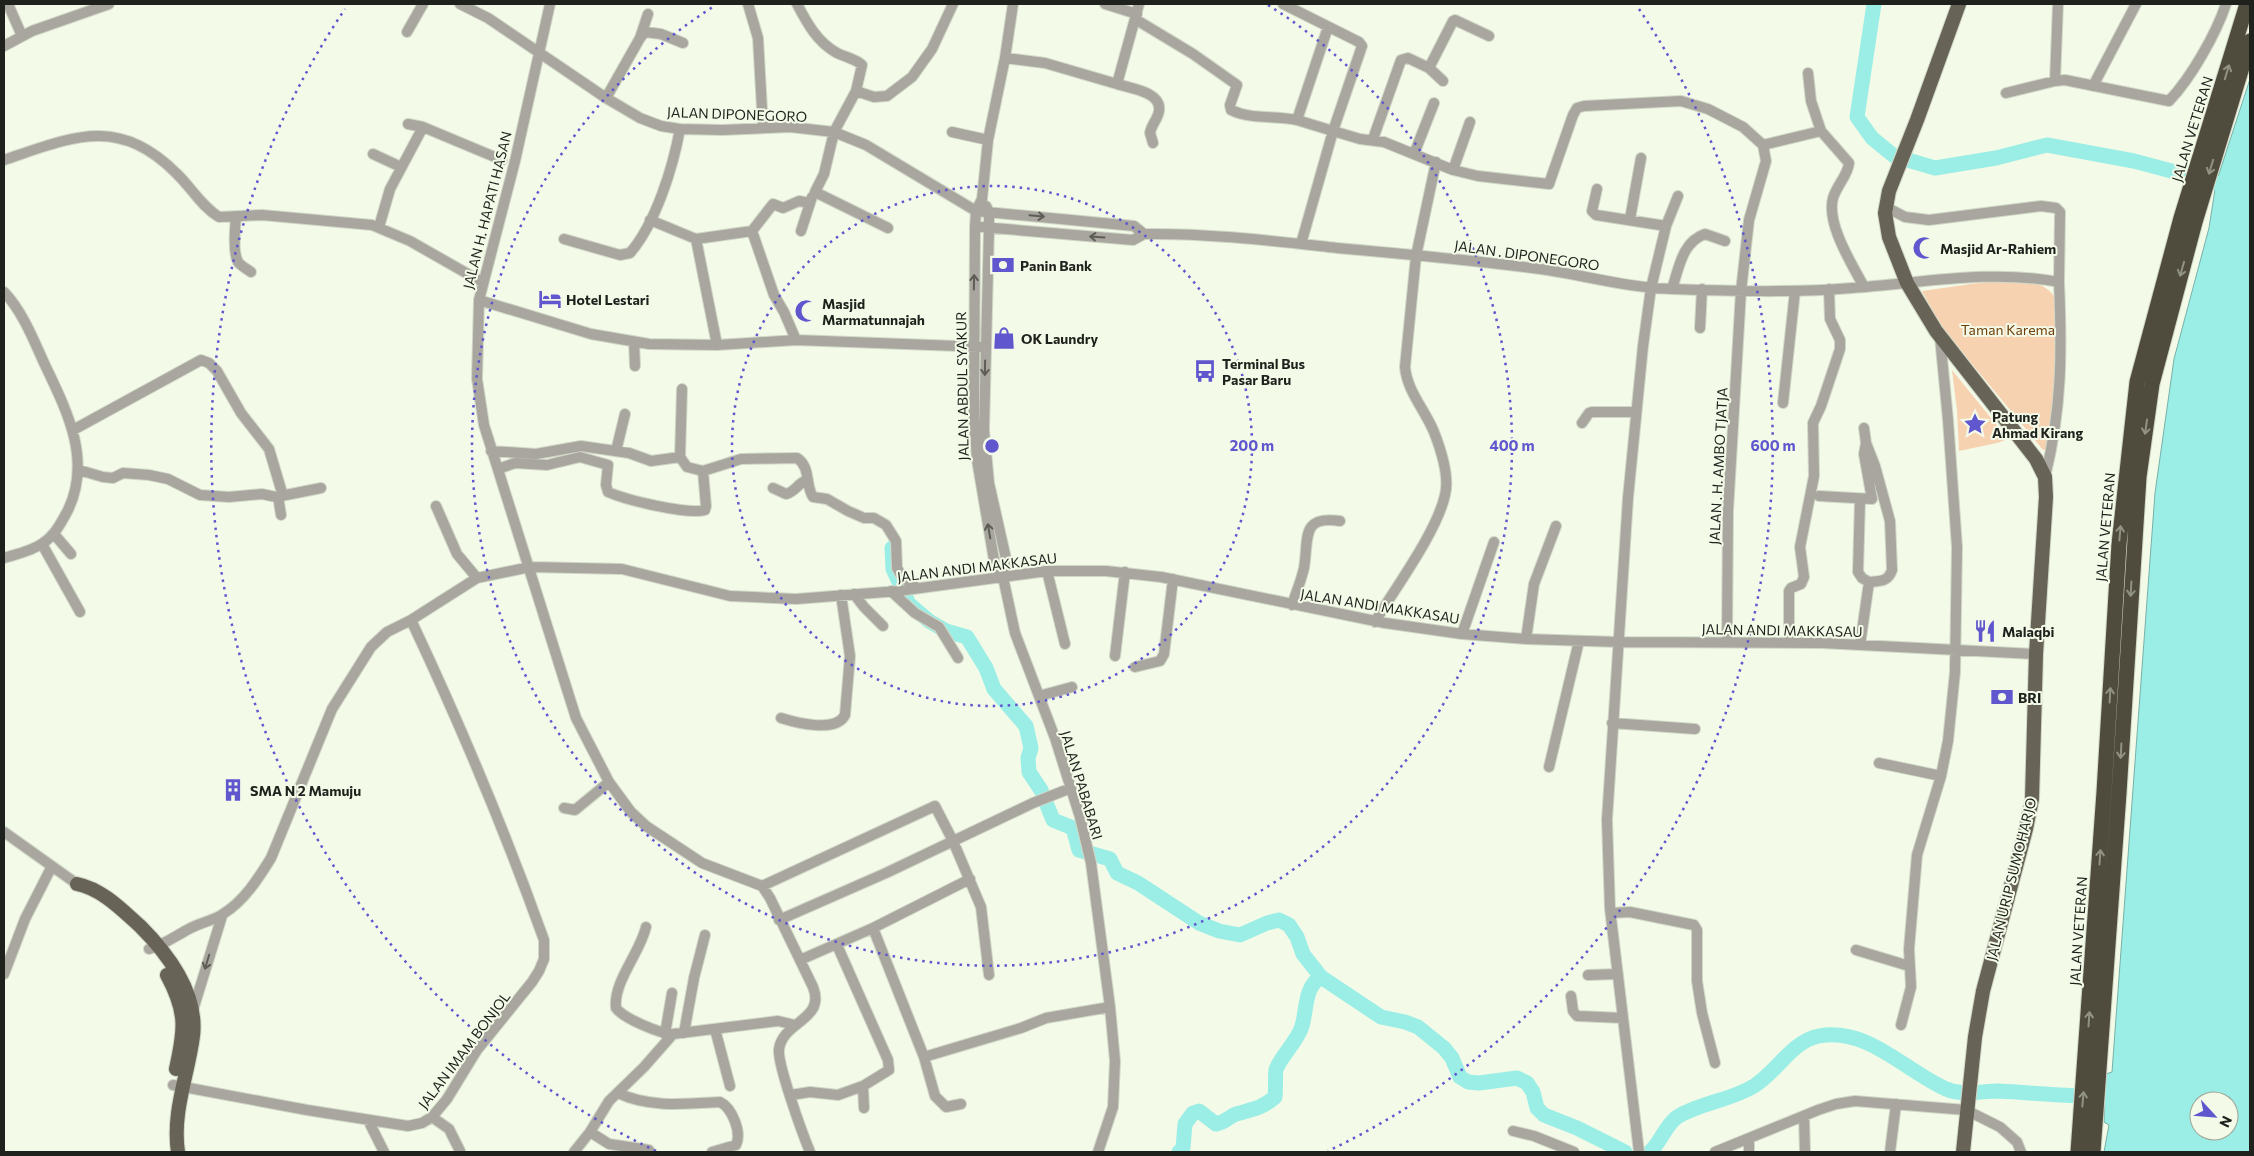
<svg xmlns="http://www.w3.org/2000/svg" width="2254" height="1156" font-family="Commissioner,sans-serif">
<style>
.green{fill:#f7d2b1}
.water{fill:#9beee6;stroke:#76b1a9;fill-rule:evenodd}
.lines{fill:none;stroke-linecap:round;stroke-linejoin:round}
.river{stroke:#9beee6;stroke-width:15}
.minor-casing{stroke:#d1d7c7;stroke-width:12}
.major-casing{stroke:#d1d7c7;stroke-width:16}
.highway-casing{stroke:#d1d7c7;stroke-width:17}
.minor{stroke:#a8a69e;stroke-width:10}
.major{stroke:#676356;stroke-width:14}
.highway{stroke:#504c3d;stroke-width:15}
.oneway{stroke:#919281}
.oneway2{stroke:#5d5d56}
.ring{fill:none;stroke:#6056ce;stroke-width:2.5;stroke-dasharray:2.5 5}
.labels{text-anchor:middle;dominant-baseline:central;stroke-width:4;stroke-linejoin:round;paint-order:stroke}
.street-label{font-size:14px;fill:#1f221c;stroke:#f3fae8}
.poi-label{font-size:14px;font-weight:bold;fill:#1f221c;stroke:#f3fae8;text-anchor:start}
.park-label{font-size:14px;fill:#6d3f0a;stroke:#f3fae8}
.centre{fill:#6056ce;stroke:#f3fae8;stroke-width:2.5}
.ring-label{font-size:15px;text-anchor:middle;font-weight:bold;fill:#6056ce;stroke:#f3fae8;stroke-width:4;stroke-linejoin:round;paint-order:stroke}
</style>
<rect width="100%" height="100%" fill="#f3fae8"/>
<path class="green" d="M1999,280C2016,280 2041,279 2053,295C2068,317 2053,420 2049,449L2043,450L1940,325L1922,291Z
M1952,370L2008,439L1997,443L1959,451L1957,410Z"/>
<path class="water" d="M2250,79V1152H2104L2109,1125L2104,1122L2106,1074L2112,1072L2155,493L2174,359L2209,228L2216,183ZM2199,1101H2229V1131H2199Z"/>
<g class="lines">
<path class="river" d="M1874,4L1857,117L1872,138L1894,156L1935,168L1996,158L2047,145L2134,161L2216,183
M892,548L893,569L909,604L929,621L946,631L967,637L986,668L994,689L1026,726L1031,748L1028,758L1029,772L1041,790L1053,820L1073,828L1079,850L1110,859L1117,873L1138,883L1199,923L1219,931L1240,935L1267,923L1279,920L1289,925L1297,937L1303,954L1321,977L1381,1017L1405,1022L1418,1027L1444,1048L1452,1058L1460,1077L1468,1082L1479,1083L1517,1078L1527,1083L1533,1092L1537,1108L1544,1115L1577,1128L1625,1152
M1179,1152L1183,1148L1185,1124L1193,1113L1199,1111L1216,1124C1227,1122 1228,1117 1236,1114C1253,1109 1261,1109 1275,1097C1276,1090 1275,1074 1276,1070C1279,1058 1298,1041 1302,1026C1307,1010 1304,987 1321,977
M1650,1152C1661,1142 1665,1126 1677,1117C1701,1102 1730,1101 1754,1086C1777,1072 1792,1041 1819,1036C1868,1027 1905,1071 1946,1089C1963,1096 1981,1091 1999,1091C2034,1093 2069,1096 2105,1097"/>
<defs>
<path id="minor" d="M8,4L22,36
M460,4L488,18L606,98L640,118L661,126L680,129L722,130L790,127L834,132L866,145L976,211L1134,226L1144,234
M550,4L515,161L479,300L477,379L484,425L576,718L609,782L631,812L646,826L702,863L762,886L770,898L813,987C826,1020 783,1021 779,1049C777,1064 803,1135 810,1152
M748,4L758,38L763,127
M797,4C807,23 817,42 837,53C845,57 856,59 862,65L856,91L834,132L824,174L815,192L888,228
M1013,4L1005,58L988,140L982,199L976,211L975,227L974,418L977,460L995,566L1003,577L1015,633L1055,738L1080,817L1091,863L1110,1007L1115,1061L1113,1107L1098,1152
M1105,4L1137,14
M1283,4L1359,42L1362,46L1333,131L1297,120
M1135,19L1193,54L1237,85L1230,105L1231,110C1252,120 1274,115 1297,120L1328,27
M407,32L423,4
M640,38L645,32L661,34L683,43
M4,46L32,31L109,4
M1005,58L1045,63L1117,84L1139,4
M1429,68L1453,21L1455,20L1489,36
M1808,73L1811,101L1821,131L1849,163C1848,175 1837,185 1833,198C1826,224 1852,264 1864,287
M2055,81L2058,4
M1117,84C1130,88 1162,92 1159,111C1158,119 1151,125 1150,133L1153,143
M2093,86L2136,4
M856,91L874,97L887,96L912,77L932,49L953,4
M2006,93L2055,81L2065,80L2169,101C2191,78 2216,34 2226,4
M606,98L640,38L648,14
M408,124L423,127L502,160
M952,132L988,140
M1373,139L1401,60L1408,58L1429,68L1443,81
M373,154L401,167
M1414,154L1434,103
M4,160C72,137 118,115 176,173C191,187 201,206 219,217L262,215L372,225L410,241L482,282
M1453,170L1478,176L1549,184L1573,115L1577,108L1584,106L1681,101L1708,109L1743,127L1763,145
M1597,189L1592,211L1596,215L1666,226
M986,206L989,212V228L984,430L989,483L1007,563L1003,577
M1886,207L1905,217L1929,220L2041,206L2056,208L2060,212L2059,282
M236,217C235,227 233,253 238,262C241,266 247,269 251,272
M1630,219L1641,158
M650,220L696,239L752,231L774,295L784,312L796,340
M379,227L390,189L423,127
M982,227L1133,240L1144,234
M752,231L773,204L783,208L799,201L810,203
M801,231L812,197
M1144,234C1208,233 1273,241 1337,248C1405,254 1472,260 1540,269C1584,275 1628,288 1672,289C1732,291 1792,293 1852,288C1922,283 1990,269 2059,282C2062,352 2062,409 2045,477
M564,239L620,255L630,253C656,223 673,167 680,129
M696,239L717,345
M1301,244L1333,131L1360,139L1384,142L1453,170L1470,122
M1672,289C1679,268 1682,242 1705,234L1725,241
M4,292C23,312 34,341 45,365C67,411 92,460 68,510C61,523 55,535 43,543C32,551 17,554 4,558
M479,300L591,334L649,344L717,345L796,340L985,347
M1700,328L1702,289
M634,342L635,366
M1783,403L1795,291
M1582,423L1589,413L1592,412H1636
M73,430L201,360L209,363L217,371L241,413L269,449L283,496
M491,451L536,454L581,446L629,453L651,461L680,457L687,467L703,471L741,459L797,458C811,467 805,485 813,497L827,499L848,511L864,518H874L886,525L896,541L897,568L902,577L917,588
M616,451L625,414
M680,457L682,389
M498,469L515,463L547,465L580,457L608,465L606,485L608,492C626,500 688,515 705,510L706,506L703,471
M79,470L103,477L113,478L123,473L149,475L168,479L200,495L229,497L262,494L276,497L321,488
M773,488L786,494C795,492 798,483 807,480
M278,496L281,515
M1819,496L1872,499L1864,454L1866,443L1864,428
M1860,499L1858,572L1862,578L1869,582
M436,506L457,554L477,578
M54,534L71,554
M42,544L80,612
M1047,571L1065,644
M891,591L915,613L939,627L958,658
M854,594L864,607L883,626
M1292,605C1296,593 1301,581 1304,568C1309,539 1300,515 1340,521
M1375,622C1395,588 1437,532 1445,495C1450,476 1441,450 1434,432C1425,410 1407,391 1405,367L1416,256L1436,162
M1462,634L1494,542
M1526,639L1534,584L1556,526
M1727,642L1728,511L1741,291L1749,220L1766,161L1763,145L1821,131
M1789,643V591L1791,588L1801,584L1804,577L1800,547L1814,476L1813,423L1821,406L1840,349V340L1830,319L1829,289
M1860,645L1869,582C1880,581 1888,582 1892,570L1890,521L1875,466L1866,443
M1115,656L1125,572
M1135,667L1160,661L1164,654L1173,579
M1039,696L1072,687
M781,718C797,723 836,733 845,715L850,656L841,595
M1612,723L1695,729
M1879,763L1941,776
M1549,767L1579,641
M564,808L575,810L609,782
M4,832L77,884
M762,886L935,806L953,841L981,907L989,975
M1611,913L1630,912L1694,925L1697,930V981L1702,1013L1715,1063
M779,920L886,873L1033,803L1071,788
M646,927C640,953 613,982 616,1008C623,1018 660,1034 673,1034
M149,949C163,945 174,937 187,930C198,923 213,921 223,914C244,901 258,879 271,858L332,709L371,647L387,632L411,620L477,578L530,567L622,569L730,596L796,599L898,591L1047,571H1106L1161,577L1385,623L1462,634L1526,639L1618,642L1822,643L2036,654
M1856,950L1909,966
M800,960L873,928
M4,974L25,919L52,866
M1588,975L1618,974
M1571,996L1573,1011L1577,1016L1623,1018
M193,1010L222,916
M1901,1025L1911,987L1909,949L1917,855L1941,776L1948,741L1955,672L1957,547L1948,420L1940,337
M715,1029L730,1086
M684,1033L694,978L705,935
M665,1034L672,993
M924,1057L1021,1028L1046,1018L1110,1007
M173,1085L307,1110L408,1126L422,1123L432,1117L447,1099L477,1050L532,982L539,971L544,959V940C505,831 460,724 411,620
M863,1086L864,1108
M618,1093C649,1108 686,1104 720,1102C732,1108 742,1132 736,1145L712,1152
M791,1095L810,1092L838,1095L863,1086L889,1070L888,1060L837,945
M961,1104L946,1107L935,1096L924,1057L873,928L970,879
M1804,1116L1805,1152
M432,1117L449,1129L460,1151
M368,1120L384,1152
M1513,1131L1534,1136L1574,1152
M590,1132L609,1101L644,1067L673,1034L778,1021L795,1025
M574,1152L590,1132L609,1144L649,1150
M1639,1152L1610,909L1607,820L1628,498L1643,346L1651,288L1666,226L1678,196
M1715,1152L1818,1110L1836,1104L1855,1101L1966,1110L2000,1127L2017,1142L2021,1152
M1749,1152V1138
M1890,1152L1896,1104"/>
<path id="major" d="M1959,4L1917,120L1889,191L1885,213L1889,237L1907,283L1936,331L2036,459L2045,477L2046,497L2036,654L2032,799L2026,829L1983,991L1975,1037L1963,1152
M77,884C102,889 122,910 140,926C168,954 198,994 193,1036C188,1075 172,1112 178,1152
M167,975C187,1012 185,1029 176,1069"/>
<path id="highway" d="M2078,1152L2104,792L2119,544L2137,382L2181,218L2247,4
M2093,1152L2119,793L2139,477L2152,384L2195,222L2250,41"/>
</defs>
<use href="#minor" class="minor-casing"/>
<use href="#major" class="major-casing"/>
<use href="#highway" class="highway-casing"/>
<use href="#minor" class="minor"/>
<use href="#major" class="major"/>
<use href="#highway" class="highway"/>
</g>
<defs><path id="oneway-shaft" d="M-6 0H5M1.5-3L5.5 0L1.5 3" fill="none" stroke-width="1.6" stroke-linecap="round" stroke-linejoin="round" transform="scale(1.25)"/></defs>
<g class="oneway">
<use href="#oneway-shaft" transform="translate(2227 72) rotate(-73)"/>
<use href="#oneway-shaft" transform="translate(2211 167) rotate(107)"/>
<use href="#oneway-shaft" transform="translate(2182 269) rotate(106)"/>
<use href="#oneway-shaft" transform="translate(2146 427) rotate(98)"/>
<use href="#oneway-shaft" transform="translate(2120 533) rotate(-85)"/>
<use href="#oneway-shaft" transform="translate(2131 589) rotate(93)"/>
<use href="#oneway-shaft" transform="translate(2110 695) rotate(-87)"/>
<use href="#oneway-shaft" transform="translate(2121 751) rotate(93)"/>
<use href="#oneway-shaft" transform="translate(2100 857) rotate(-86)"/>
<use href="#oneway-shaft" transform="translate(2089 1019) rotate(-86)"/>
<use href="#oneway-shaft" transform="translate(2083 1099) rotate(-85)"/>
</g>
<g class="oneway2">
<use href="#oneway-shaft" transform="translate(1037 216) rotate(5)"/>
<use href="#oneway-shaft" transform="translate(1097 237) rotate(-176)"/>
<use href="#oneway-shaft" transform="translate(974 282) rotate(-89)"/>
<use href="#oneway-shaft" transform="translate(985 368) rotate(91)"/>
<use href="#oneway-shaft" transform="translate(989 531) rotate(-100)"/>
<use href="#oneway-shaft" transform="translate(207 962) rotate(107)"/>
</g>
<g class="ring">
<circle cx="992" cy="446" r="260"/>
<path d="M1268 5A520 520 0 1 1 716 5"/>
<path d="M656 1151A781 781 0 0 1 345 9M1639 9A781 781 0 0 1 1328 1151"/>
</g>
<defs>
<symbol id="mosque-bare" viewBox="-9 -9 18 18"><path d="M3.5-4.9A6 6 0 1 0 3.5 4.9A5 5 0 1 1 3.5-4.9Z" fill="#6056ce" stroke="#f3fae8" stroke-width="2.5" paint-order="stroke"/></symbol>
<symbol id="bank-bare" viewBox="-9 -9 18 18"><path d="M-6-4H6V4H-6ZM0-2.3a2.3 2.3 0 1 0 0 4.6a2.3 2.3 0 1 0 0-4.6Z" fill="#6056ce" stroke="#f3fae8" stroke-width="2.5" paint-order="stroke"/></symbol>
<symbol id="hotel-bare" viewBox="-9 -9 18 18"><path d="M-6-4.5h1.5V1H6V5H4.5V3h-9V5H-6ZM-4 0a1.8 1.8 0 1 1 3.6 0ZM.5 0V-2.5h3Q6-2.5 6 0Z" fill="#6056ce" stroke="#f3fae8" stroke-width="2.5" paint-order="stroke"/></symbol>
<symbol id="shop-bare" viewBox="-9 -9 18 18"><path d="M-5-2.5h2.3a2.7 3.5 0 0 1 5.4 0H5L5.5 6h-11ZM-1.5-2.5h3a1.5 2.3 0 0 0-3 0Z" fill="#6056ce" stroke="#f3fae8" stroke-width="2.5" paint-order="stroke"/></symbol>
<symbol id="bus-bare" viewBox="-9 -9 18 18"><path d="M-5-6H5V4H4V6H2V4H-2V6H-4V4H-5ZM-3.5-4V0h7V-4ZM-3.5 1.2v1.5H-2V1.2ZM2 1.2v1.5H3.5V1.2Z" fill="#6056ce" stroke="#f3fae8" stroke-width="2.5" paint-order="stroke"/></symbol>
<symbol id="sight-bare" viewBox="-9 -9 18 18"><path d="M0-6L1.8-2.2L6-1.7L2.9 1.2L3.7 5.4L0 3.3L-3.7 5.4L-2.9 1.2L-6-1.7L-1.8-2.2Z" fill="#6056ce" stroke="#f3fae8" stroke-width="2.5" paint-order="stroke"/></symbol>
<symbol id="restaurant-bare" viewBox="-9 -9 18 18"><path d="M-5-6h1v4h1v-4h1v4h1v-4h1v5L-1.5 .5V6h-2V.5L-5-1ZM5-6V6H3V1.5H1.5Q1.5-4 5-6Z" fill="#6056ce" stroke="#f3fae8" stroke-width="2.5" paint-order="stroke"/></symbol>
<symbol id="building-bare" viewBox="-9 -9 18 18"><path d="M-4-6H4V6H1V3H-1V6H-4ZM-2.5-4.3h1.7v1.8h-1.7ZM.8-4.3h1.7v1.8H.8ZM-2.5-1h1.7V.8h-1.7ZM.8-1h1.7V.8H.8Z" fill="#6056ce" stroke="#f3fae8" stroke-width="2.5" paint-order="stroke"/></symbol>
</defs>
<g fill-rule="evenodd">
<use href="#mosque-bare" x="1908" y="232" width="32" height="32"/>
<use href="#bank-bare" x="987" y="249" width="32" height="32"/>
<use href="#hotel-bare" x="534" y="283" width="32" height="32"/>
<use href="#mosque-bare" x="790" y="295" width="32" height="32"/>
<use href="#shop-bare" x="988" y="322" width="32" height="32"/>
<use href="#bus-bare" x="1189" y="355" width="32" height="32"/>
<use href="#sight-bare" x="1959" y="408" width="32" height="32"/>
<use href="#restaurant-bare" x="1969" y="615" width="32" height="32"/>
<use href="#bank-bare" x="1986" y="681" width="32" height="32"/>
<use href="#building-bare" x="217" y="774" width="32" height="32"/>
</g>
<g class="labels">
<g class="street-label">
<text transform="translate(737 114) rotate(2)">JALAN DIPONEGORO</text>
<text transform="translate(2192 129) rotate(-73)">JALAN VETERAN</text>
<text transform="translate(487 210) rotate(-76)">JALAN H. HAPATI HASAN</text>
<text transform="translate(1527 255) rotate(8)">JALAN . DIPONEGORO</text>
<text transform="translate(962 386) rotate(-91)">JALAN ABDUL SYAKUR</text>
<text transform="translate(1718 466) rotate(-87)">JALAN . H. AMBO TJATJA</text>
<text transform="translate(2105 527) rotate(-85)">JALAN VETERAN</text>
<text transform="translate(977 567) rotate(-7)">JALAN ANDI MAKKASAU</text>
<text transform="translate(1380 606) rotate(9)">JALAN ANDI MAKKASAU</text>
<text transform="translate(1782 630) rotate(1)">JALAN ANDI MAKKASAU</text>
<text transform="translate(1082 785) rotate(73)">JALAN PABABARI</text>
<text transform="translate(2011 879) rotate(-76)">JALAN URIP SUMOHARJO</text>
<text transform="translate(2078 931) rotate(-86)">JALAN VETERAN</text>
<text transform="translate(464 1050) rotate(-53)">JALAN IMAM BONJOL</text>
</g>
<g class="poi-label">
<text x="1940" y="248">Masjid Ar-Rahiem</text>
<text x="1020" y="265">Panin Bank</text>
<text x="566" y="299">Hotel Lestari</text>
<text x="822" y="303">Masjid<tspan x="822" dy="16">Marmatunnajah</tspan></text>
<text x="1021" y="338">OK Laundry</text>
<text x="1222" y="363">Terminal Bus<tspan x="1222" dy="16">Pasar Baru</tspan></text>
<text x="1992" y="416">Patung<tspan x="1992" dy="16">Ahmad Kirang</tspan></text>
<text x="2002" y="631">Malaqbi</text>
<text x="2018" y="697">BRI</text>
<text x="250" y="790">SMA N 2 Mamuju</text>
</g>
<g class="park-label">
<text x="2008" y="329">Taman Karema</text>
</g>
</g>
<circle cx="992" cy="446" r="8" class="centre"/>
<g class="ring-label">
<text x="1252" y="451">200 m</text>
<text x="1512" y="451">400 m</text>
<text x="1773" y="451">600 m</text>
</g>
<rect width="2254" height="1156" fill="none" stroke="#1f221c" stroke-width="10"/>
<g transform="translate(2214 1116) rotate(116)"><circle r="24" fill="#f3fae8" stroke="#9ea496"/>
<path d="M0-4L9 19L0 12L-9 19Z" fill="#6056ce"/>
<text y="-8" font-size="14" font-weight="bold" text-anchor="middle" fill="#1f221c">N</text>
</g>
</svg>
